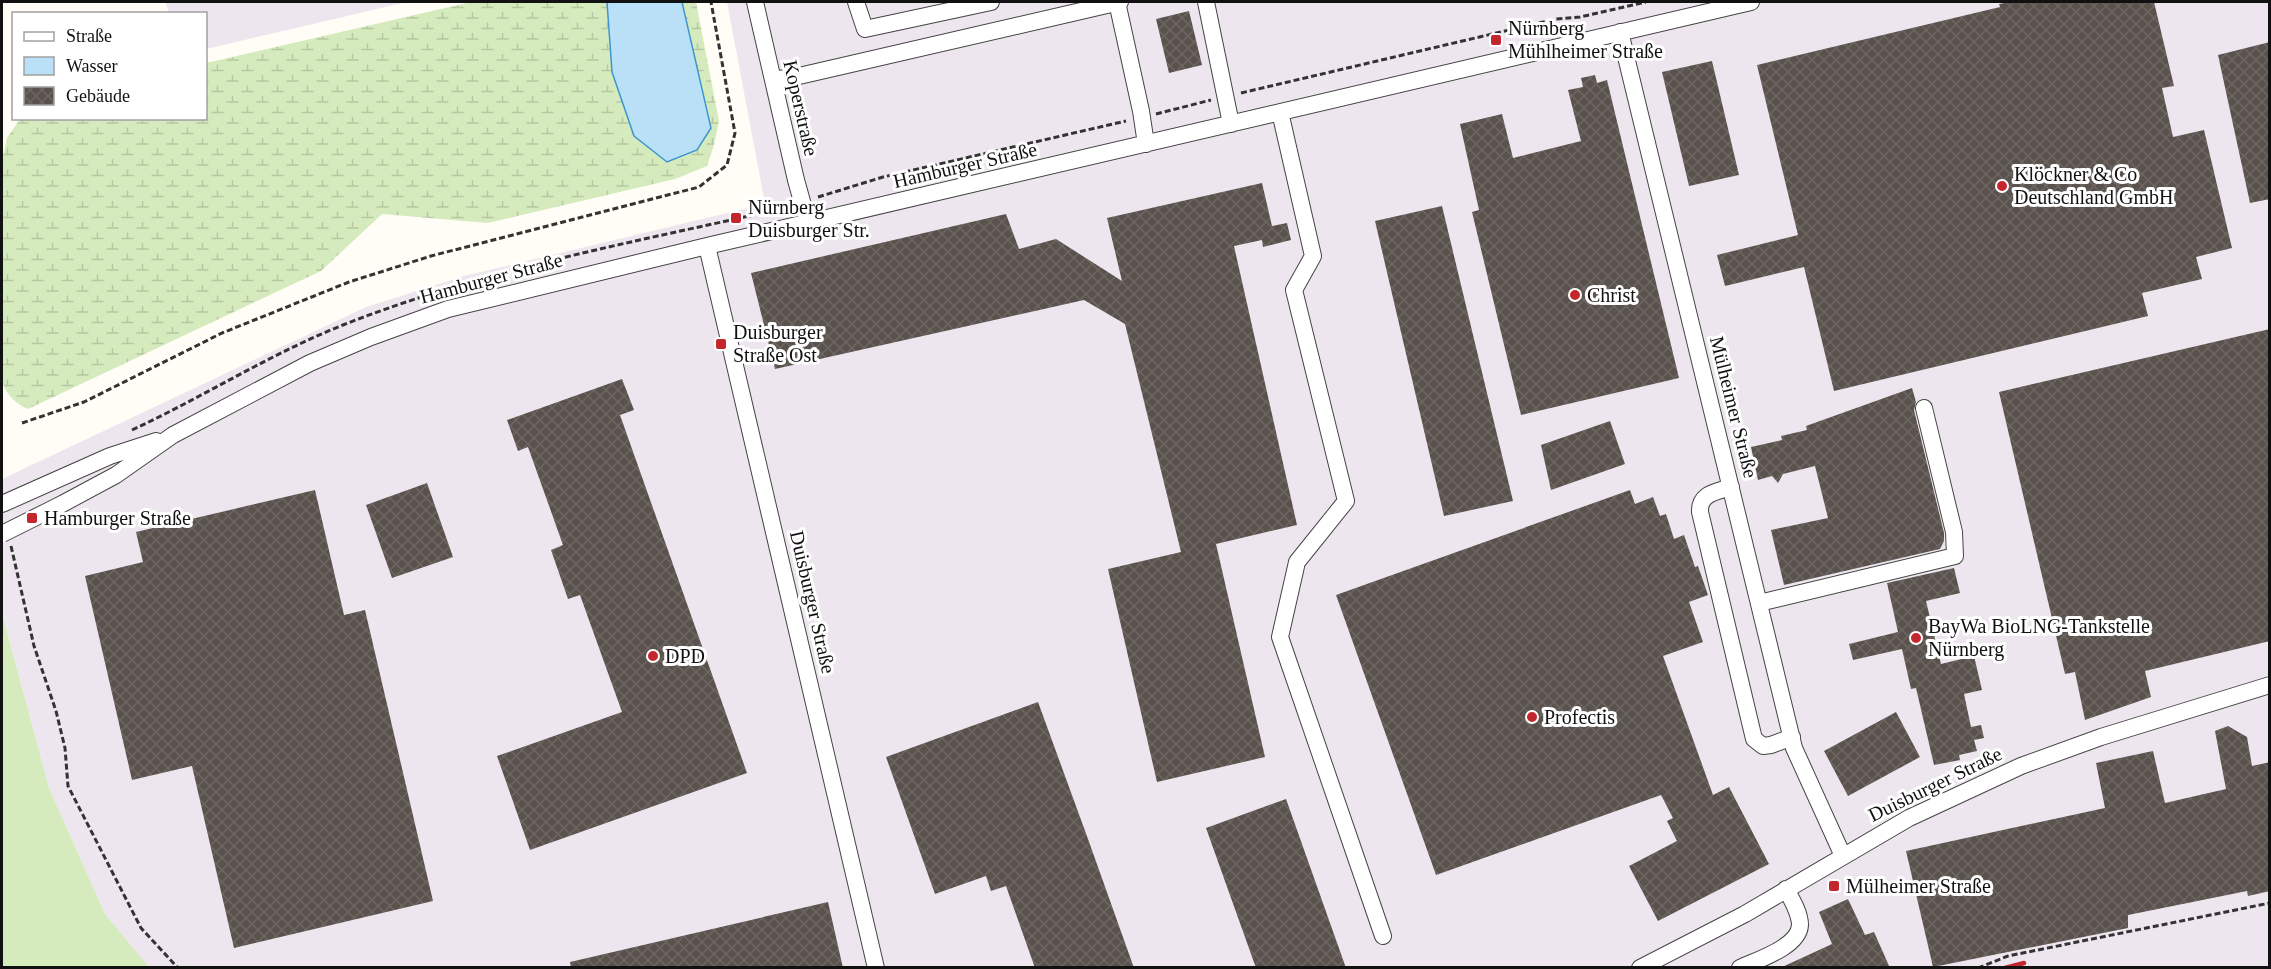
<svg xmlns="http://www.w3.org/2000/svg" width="2271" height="969" font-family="Georgia,serif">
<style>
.industrial{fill:#eee6ef}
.grass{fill:#d5ebbd}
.wetland{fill:url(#wetland-marsh)}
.water{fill:#b9e0f7;stroke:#3f96cf;stroke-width:1.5}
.building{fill:url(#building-cross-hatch)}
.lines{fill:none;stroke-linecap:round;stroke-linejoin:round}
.minor-casing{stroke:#444;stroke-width:18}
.path{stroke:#333;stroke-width:3;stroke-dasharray:6 3;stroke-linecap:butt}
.minor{stroke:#fff;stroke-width:16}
.rail{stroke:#c4262e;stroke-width:4.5}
.minor-bridge-casing{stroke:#444;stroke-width:18;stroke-linecap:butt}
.minor-bridge{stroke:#fff;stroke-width:16}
.poi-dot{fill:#c4262e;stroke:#fff;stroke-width:2}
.labels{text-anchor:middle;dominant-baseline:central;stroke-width:6;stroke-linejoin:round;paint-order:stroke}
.poi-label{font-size:20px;fill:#111;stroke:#fff;text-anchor:start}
.street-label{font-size:20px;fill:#111;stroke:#fff}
</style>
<defs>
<pattern id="wetland-marsh" width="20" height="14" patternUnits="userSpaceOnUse" patternTransform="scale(1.5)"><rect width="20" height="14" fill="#d5ebbd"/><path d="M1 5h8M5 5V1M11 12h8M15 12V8" fill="none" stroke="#b6c8a1"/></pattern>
<pattern id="building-cross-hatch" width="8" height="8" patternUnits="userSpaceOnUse" patternTransform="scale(1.5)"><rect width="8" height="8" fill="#5a524d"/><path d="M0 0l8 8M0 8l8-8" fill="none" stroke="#6d6662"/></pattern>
</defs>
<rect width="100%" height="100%" fill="#fffdf5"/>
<path class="industrial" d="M165,2H407L206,49V14L169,13Z
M727,2H2269V967H149L105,914L49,788L2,613V479L366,307L464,276L765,204Z"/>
<path class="grass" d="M2,613L49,788L105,914L149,967H2Z"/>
<path class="wetland" d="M471,2H607L612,72L634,136L668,162L711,128L682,2H696L719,121L714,145L707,166L675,179L488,223L382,214L321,271L28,409C15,404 6,394 2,381V161L7,138L20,119L206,118V63Z"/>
<path class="water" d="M607,2H682L711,128L697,150L667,162L634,136L612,72Z"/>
<path class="building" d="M2010,2H2154L2174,86L2162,88L2173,137L2204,130L2232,248L2196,257L2202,279L2142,293L2148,316L1834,391L1804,267L1725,286L1717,255L1798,235L1757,65L2000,7L1999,4Z
M1189,11L1202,65L1169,73L1156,19Z
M2270,42V199L2250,203L2218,55Z
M1712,61L1739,175L1689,186L1662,72Z
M1595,75L1597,83L1607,80L1679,378L1521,415L1472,212L1479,210L1460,124L1502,114L1513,158L1581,141L1568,90L1583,87L1581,78Z
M1262,183L1272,226L1287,223L1291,240L1263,247L1262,240L1234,246L1297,525L1216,544L1265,757L1157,782L1108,569L1181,552L1125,324L1084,300L775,369L751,273L1006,214L1019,249L1056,239L1122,281L1107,218Z
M1442,206L1513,501L1444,516L1375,221Z
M2270,329V641L2145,671L2151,697L2085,720L2075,672L2065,674L1999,392Z
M622,379L634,410L620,415L747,773L530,850L497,756L622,712L580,595L568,599L551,550L563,545L528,447L518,451L507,420Z
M1912,388L1916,402L1914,410L1944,533V541L1940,549L1784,585L1771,530L1828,518L1815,466L1783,474L1778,483L1772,476L1758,480L1751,447L1782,440L1781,436L1807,430L1806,426Z
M1610,421L1625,464L1551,490L1541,445Z
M427,483L453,557L392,578L366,505Z
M315,490L344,615L365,610L433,901L234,948L192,766L132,780L85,576L143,562L136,532Z
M1630,490L1635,504L1653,497L1660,516L1666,514L1674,539L1684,535L1695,567L1698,566L1708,595L1689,602L1703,642L1663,656L1713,795L1729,787L1769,864L1658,921L1629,866L1677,841L1667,821L1673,818L1661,795L1436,875L1336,595Z
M1954,568L1960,593L1926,601L1941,664L1974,656L1982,690L1964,694L1971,727L1981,725L1984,738L1974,740L1977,751L1959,755L1960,760L1934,765L1916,688L1911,689L1902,649L1853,660L1849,644L1898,632L1887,583Z
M1038,702L1088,839L1134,968H1035L1006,886L991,891L986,876L935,894L886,757Z
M1896,712L1920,757L1848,796L1824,751Z
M2228,726L2247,737L2252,766L2270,762V891L2248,896L2247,891L2128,915V928L1933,967L1906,851L2105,808L2096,763L2153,751L2165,803L2226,789L2215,731Z
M1286,799L1346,968H1256L1206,828Z
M1848,899L1865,935L1874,932L1890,968H1780L1832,944L1819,912Z
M828,902L843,968H571L570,962Z"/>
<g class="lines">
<defs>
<path id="minor" d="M755,2L796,180L808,223
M856,2L865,29L991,2
M1117,2L1141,111L1146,144
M1206,2L1231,124
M1620,32L1794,748L1843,856
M773,80L799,76L1120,2
M1280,112L1313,256L1294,290L1346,501L1297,562L1280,637L1383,936
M707,246L876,968
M1731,487C1717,492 1699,493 1700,512L1754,739L1763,746L1771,745L1792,737
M2,504L110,456L156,441
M62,504L116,475L173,435L310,363L371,337L448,309L707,246L1751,2
M1759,603L1955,556L1954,532L1924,408
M1640,968L1745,914L1909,818L2021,766L2101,737L2270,685
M1740,968C1757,960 1799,947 1800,925C1800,913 1792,900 1786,889"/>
</defs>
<use href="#minor" class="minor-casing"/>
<path class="path" d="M1241,93L1556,19L1580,17L1646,2
M1156,114L1211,100
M818,197L883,177L1126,121
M22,423L84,402L222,333L349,282L431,256L699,187L727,165L735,133L711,2
M132,430C203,397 270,354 343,325C477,272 619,245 758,214L769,208L786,204
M11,546L34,646L56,711L65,748L68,786L141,928L178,968
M1978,968L2008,956L2270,903"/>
<use href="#minor" class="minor"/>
<path class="rail" d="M2005,968L2024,963"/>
<defs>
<path id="minor-bridge" d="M2,534L62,504"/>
</defs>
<use href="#minor-bridge" class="minor-bridge-casing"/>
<use href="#minor-bridge" class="minor-bridge"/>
</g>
<g class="poi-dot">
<rect x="1490" y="34" width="12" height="12" rx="3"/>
<circle cx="2002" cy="186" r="6"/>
<rect x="730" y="212" width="12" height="12" rx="3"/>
<circle cx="1575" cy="295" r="6"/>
<rect x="715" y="338" width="12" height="12" rx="3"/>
<rect x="26" y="512" width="12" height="12" rx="3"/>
<circle cx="1916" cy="638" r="6"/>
<circle cx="653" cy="656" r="6"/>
<circle cx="1532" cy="717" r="6"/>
<rect x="1828" y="880" width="12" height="12" rx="3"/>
</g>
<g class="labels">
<g class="poi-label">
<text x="1508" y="28">Nürnberg<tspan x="1508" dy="23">Mühlheimer Straße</tspan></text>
<text x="2014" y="174">Klöckner &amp; Co<tspan x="2014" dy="23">Deutschland GmbH</tspan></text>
<text x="748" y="207">Nürnberg<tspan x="748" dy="23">Duisburger Str.</tspan></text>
<text x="1587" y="295">Christ</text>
<text x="733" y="332">Duisburger<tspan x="733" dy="23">Straße Ost</tspan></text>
<text x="44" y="518">Hamburger Straße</text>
<text x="1928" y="626">BayWa BioLNG-Tankstelle<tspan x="1928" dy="23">Nürnberg</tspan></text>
<text x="665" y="656">DPD</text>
<text x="1544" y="717">Profectis</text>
<text x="1846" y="886">Mülheimer Straße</text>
</g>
<g class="street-label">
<text transform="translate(801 108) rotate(77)">Koperstraße</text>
<text transform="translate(965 165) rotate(-13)">Hamburger Straße</text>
<text transform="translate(491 278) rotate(-15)">Hamburger Straße</text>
<text transform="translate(1734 407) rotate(76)">Mülheimer Straße</text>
<text transform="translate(813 602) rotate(77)">Duisburger Straße</text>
<text transform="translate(1935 784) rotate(-26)">Duisburger Straße</text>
</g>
</g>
<rect width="2271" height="969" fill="none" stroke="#111111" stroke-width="6"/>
<rect x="12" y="12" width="195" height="108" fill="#ffffff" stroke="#a0a0a0" stroke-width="1.5"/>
<rect x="24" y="32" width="30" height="9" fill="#ffffff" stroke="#a0a0a0" stroke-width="1.5"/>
<text x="66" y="42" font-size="18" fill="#111111">Straße</text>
<rect x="24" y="57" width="30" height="18" fill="#b9e0f7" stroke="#a0a0a0" stroke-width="1.5"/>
<text x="66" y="72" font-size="18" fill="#111111">Wasser</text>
<rect x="24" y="87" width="30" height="18" fill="url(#building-cross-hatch)" stroke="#a0a0a0" stroke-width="1.5"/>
<text x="66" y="102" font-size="18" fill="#111111">Gebäude</text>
</svg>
